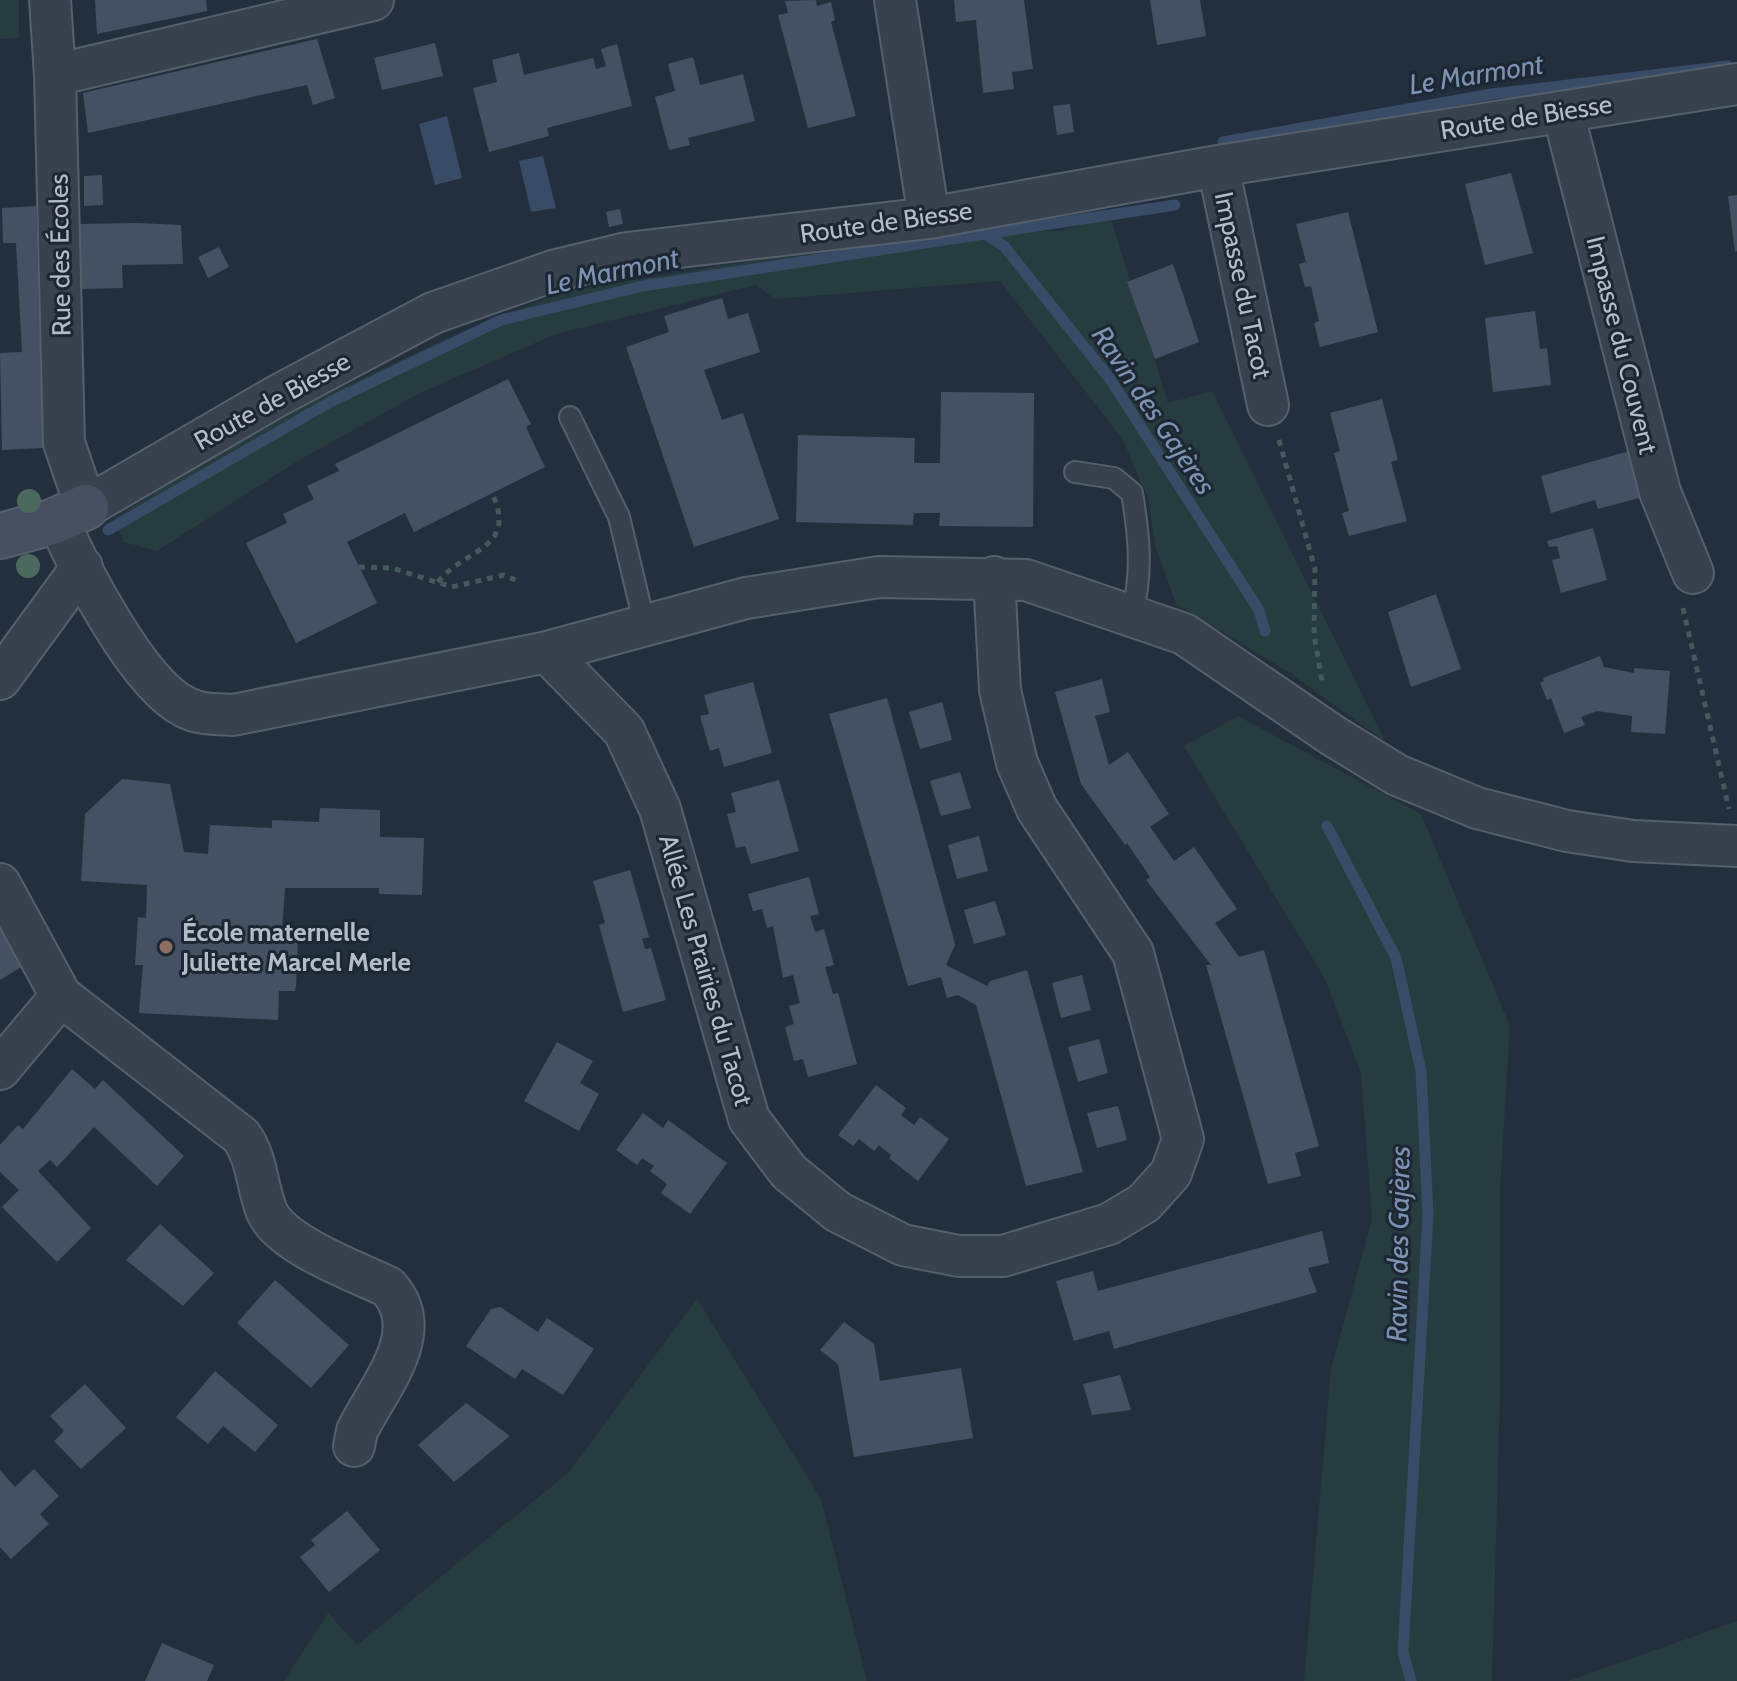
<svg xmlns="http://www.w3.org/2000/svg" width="1737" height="1681" font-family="Cabin,sans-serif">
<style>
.green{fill:#263c3f}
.water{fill:#394c67}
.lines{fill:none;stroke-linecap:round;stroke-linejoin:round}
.stream{stroke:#394c67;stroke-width:11}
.building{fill:#455162}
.lane-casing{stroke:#565f6c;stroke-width:24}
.street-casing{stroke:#565f6c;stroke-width:44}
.secondary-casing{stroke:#565f6c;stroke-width:48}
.path{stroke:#44595c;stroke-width:5;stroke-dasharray:6 6;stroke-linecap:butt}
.lane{stroke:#38414e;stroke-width:20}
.street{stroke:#38414e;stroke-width:40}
.secondary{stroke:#465061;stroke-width:44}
.tree{fill:#4b6a5d}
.education-dot{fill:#8d6e63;stroke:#1d2633;stroke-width:3}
.labels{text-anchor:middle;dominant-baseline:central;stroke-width:6;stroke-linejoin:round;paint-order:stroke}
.street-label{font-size:26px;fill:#b4bcc9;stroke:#1d2633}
.poi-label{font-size:26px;font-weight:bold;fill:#b4bcc9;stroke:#1d2633;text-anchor:start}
.water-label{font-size:28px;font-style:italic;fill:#7c92b1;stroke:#1d2633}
</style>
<rect width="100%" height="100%" fill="#242f3e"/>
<path class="green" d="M0,0H19V38L0,39Z
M1110,216L1168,403L1212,391L1385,741L1287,671L1176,604L1155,545L1148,499L1123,440L1000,281L775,299L756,285L556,334L420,393L296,462L157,551L124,542L113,519L269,422L450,337L566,291L956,228L1060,231Z
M1238,716L1421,814L1510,1026L1500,1189V1396L1492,1681H1304L1331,1369L1372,1219L1361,1073L1324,977L1184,746Z
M697,1299L821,1499L867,1681H284L328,1613L357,1645L568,1473Z
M1737,1621V1681H1568Z"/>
<path class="water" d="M447,116L462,178L435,185L419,124Z
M543,156L556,208L531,212L519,161Z"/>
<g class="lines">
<path class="stream" d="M1223,142L1492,94L1728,66
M982,232L1004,246L1110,379L1259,610L1265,631
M108,530L330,402L501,320L643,286L1175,205
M1327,826L1396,958L1421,1071L1428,1215L1403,1652L1411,1681"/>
</g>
<path class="building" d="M95,0H206L207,11L97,34Z
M816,0L817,6L831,2L835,20L831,22L856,116L808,128L778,15L788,13L785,1Z
M954,0H1024L1033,69L1012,72L1014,89L983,93L976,20L956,22Z
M1150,0H1200L1206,36L1157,45Z
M317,39L335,98L313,105L307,85L88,133L83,93Z
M435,43L443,76L382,90L374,58Z
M617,44L632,106L547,128L549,136L489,152L473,88L497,82L492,60L519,53L524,75L593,58L596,69L606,66L601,49Z
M693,57L700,85L743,74L755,121L688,138L690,145L669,150L655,97L675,91L668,64Z
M1070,104L1074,132L1057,135L1053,106Z
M1511,173L1533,253L1485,265L1465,184Z
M102,175L103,205L84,206V176Z
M1737,195V251L1735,252L1728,196Z
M36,206L43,448L2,450L0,353L22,352L16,243H3L2,208Z
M620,209L623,224L609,227L606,212Z
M1348,212L1378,332L1320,347L1314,323L1319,321L1311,286L1305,287L1299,264L1306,262L1296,224Z
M138,223L181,225L183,264L122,265L123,288L80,289L78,224Z
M219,247L229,267L208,278L198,257Z
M1173,264L1199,342L1155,359L1127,282Z
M722,298L728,319L748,313L760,352L704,370L722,420L743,413L779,519L694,547L626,347L669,332L664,316Z
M1535,311L1540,349L1547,348L1551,385L1493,392L1485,318Z
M508,379L531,424L526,427L545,467L414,532L405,513L347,542L377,603L296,643L246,543L287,523L283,514L314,499L307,486L339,471L335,464Z
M941,392L1034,393L1033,527L939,526L940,513H914L913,525L796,522L798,435L915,438L914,463H940Z
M1382,399L1398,460L1391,462L1407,521L1349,536L1342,513L1349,511L1334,453L1340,451L1330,413Z
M1633,450L1643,497L1598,509L1595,500L1551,513L1541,476Z
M1593,528L1607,580L1561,593L1552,560L1560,558L1557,546L1549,547L1547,541Z
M1436,594L1461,669L1411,687L1388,612Z
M1600,656L1604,667L1634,673V668L1670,671L1665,734L1631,732L1632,716L1597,711L1581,717L1585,725L1564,733L1551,698L1547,700L1540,683L1544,681L1543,678Z
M1102,679L1110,712L1095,716L1109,765L1128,752L1169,814L1150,827L1174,861L1194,847L1237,909L1215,923L1239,957L1264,950L1319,1146L1295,1153L1301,1176L1268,1184L1206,965H1211L1146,880L1150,877L1127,843L1125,845L1081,784L1055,692Z
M753,682L772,753L724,767L719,748L710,751L700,716L709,714L704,695Z
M887,698L952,933L955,945L946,965L987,986L990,981L1027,970L1083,1172L1026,1186L976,1005L958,995L947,998L941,977L908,986L829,714Z
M942,702L952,740L920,749L909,712Z
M960,772L971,808L941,816L930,781Z
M122,779L170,784L184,852L208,854L210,825L272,828V820L319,822L320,808L380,810V837L424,838L422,895L379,894V888H285L282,932L288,939H298L296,986L295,991H279L278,1020L139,1013L143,965H135L138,917L146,918L147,885L81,881L85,814Z
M779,780L799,851L751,864L745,846L736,848L727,814L736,812L731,793Z
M979,836L988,871L957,879L948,845Z
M630,870L649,937L642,939L645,949L651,948L666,1000L623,1012L599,925L605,923L593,881Z
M809,877L819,914L810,916L815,932L824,929L834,965L825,967L833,994L838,993L857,1064L808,1077L803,1059L794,1061L785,1027L794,1024L789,1006L800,1003L793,975L783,978L773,926L767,928L762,909L753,911L748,894Z
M995,901L1006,935L974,944L964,910Z
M0,927L23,966L0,980Z
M1082,975L1091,1010L1061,1018L1052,983Z
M1099,1039L1108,1073L1078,1082L1068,1047Z
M557,1042L593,1061L580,1083L599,1094L579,1131L524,1101Z
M72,1069L95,1089L103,1080L184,1156L157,1186L94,1127L57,1167L50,1160L38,1171L91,1228L57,1262L2,1207L19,1190L0,1172V1145L18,1125L23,1129Z
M876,1085L906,1108L901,1115L914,1125L920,1117L949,1139L918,1181L889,1158L891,1155L879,1145L874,1151L859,1139L853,1146L838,1135Z
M1118,1106L1127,1140L1097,1148L1087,1113Z
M643,1113L663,1128L668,1120L727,1163L690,1214L661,1193L667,1184L650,1171L654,1166L642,1158L637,1165L616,1150Z
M160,1224L214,1273L183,1306L126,1260Z
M1322,1231L1329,1263L1308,1268L1317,1292L1114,1349L1109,1331L1074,1341L1056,1281L1093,1271L1098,1291Z
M275,1280L349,1345L311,1388L237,1323Z
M500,1307L538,1332L547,1318L594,1349L563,1395L522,1369L515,1379L466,1346L491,1309Z
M844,1322L874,1344L880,1381L961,1368L973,1438L854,1457L838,1364L820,1350Z
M215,1371L278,1425L255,1452L223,1426L208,1444L176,1417Z
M1120,1375L1131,1410L1092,1415L1083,1384Z
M85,1384L126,1428L81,1469L54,1441L64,1431L50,1416Z
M466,1403L510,1436L454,1482L418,1445Z
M34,1469L59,1496L40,1514L49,1524L11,1559L0,1547V1470L15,1487Z
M347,1511L380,1550L329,1592L300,1557L315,1545L311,1540Z
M162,1643L214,1665L207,1681H145Z"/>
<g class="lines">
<defs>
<path id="lane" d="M570,417L619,517L645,626
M1075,472L1114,478L1132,493C1139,535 1143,573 1132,613"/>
<path id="street" d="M50,0L55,75L64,443L86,507L277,396L433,313L553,271L627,253L929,218L1218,166L1737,84
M895,0L929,218
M55,75L373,0
M1563,112L1660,492L1693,573
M1218,166L1268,405
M58,519C78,567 138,684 185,707C200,715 217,714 233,715L547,652L746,598L879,577L1026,580L1184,634L1332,735L1397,775L1477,808L1567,831L1633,841L1737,846
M547,652L624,731L660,809L749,1119L789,1172L838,1212L903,1245L959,1256H1003L1109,1224L1144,1203L1171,1173L1183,1139L1133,953L1037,809L1017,763L1000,690L994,577
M0,679L82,567
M0,884L61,996L0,1069
M61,996L241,1136C258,1159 256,1185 267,1212C282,1245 355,1271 388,1287C429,1332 379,1386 357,1431L354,1446"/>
<path id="secondary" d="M0,536L52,522L86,507"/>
</defs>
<use href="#lane" class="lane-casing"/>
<use href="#street" class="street-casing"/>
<use href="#secondary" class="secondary-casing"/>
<path class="path" d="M1279,440L1315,569L1314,635L1322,681
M359,567L392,568L452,587L504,575L520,582
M438,582C466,547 518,550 492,493
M1683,608L1729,809"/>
<use href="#lane" class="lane"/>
<use href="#street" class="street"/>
<use href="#secondary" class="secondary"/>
</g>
<g class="tree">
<circle cx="29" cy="501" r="12"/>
<circle cx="28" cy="566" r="12"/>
</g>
<circle class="education-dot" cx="166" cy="947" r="8"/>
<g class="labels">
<g class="street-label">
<text transform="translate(1526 117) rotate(-9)">Route de Biesse</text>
<text transform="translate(886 222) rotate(-8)">Route de Biesse</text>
<text transform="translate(60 255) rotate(-91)">Rue des Écoles</text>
<text transform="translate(1243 285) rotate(78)">Impasse du Tacot</text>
<text transform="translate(1622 345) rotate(76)">Impasse du Couvent</text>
<text transform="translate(272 401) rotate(-29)">Route de Biesse</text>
<text transform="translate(706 970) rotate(74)">Allée Les Prairies du Tacot</text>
</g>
<g class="poi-label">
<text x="182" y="932">École maternelle<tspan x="182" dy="30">Juliette Marcel Merle</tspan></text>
</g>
<g class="water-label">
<text transform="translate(1476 74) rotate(-9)">Le Marmont</text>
<text transform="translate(612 271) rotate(-12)">Le Marmont</text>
<text transform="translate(1154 410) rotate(56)">Ravin des Gajères</text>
<text transform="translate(1398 1244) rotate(-89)">Ravin des Gajères</text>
</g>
</g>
</svg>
